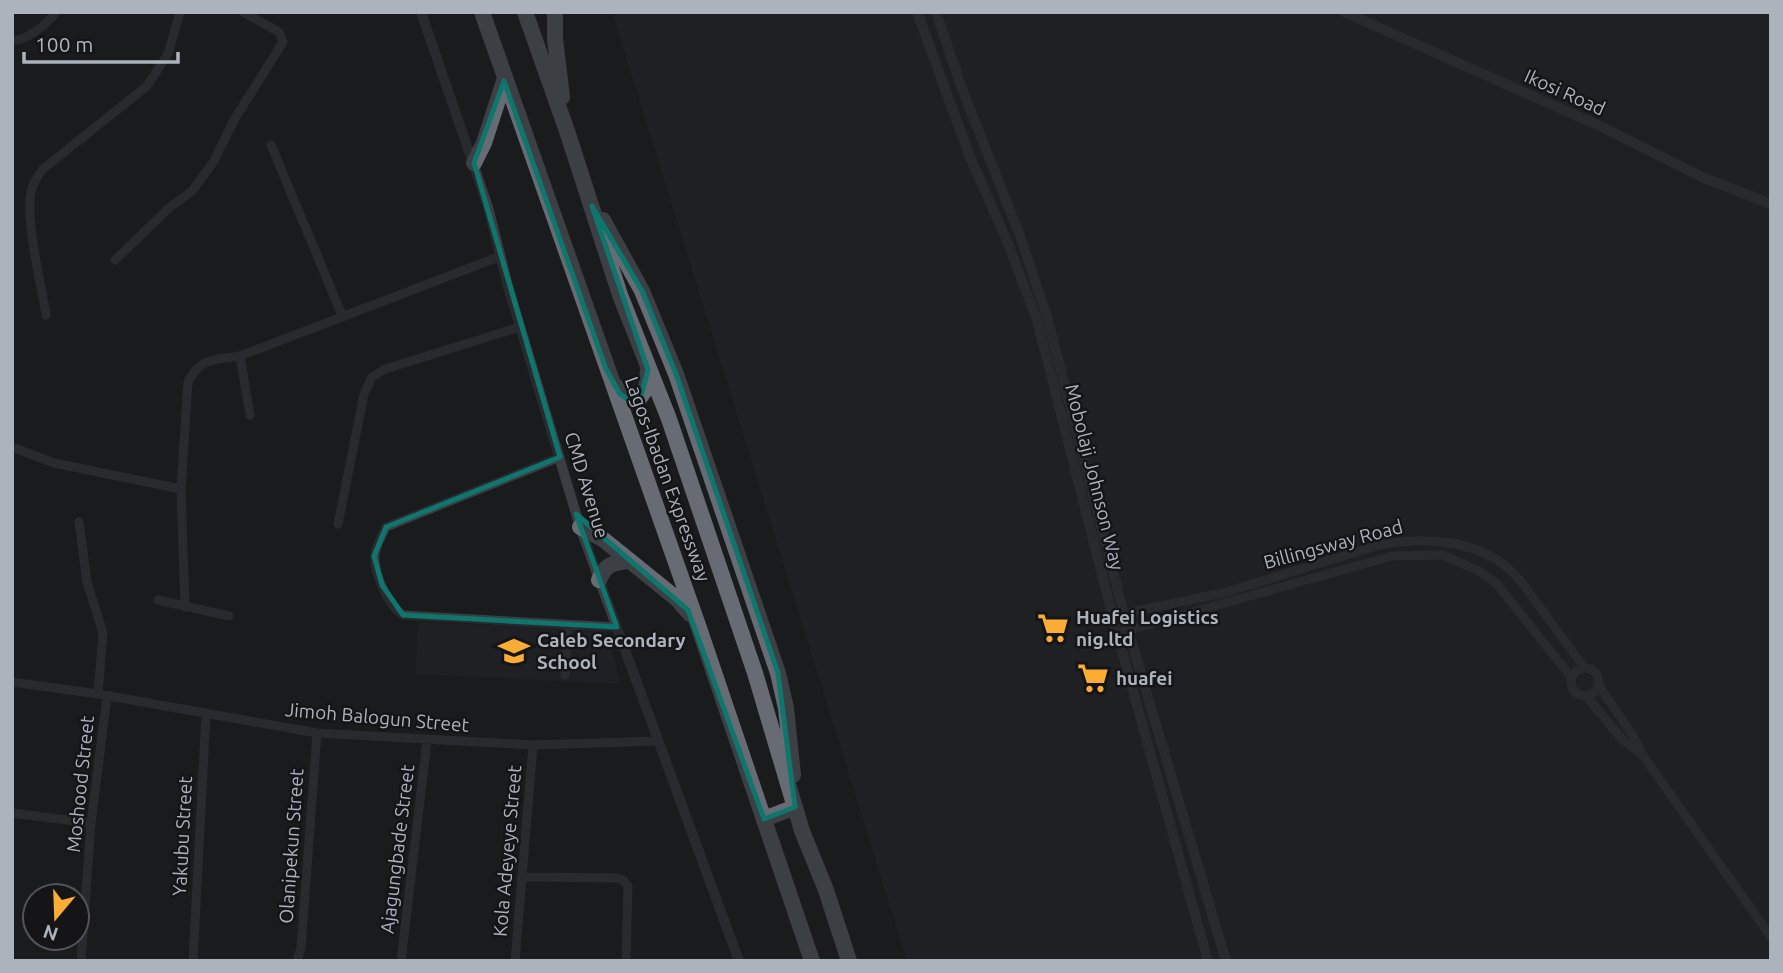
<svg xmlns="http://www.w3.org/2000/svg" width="1783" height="973" font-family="Ubuntu,sans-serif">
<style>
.built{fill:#26262a}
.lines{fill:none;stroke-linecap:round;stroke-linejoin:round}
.minor{stroke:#3b3d42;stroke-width:9}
.tertiary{stroke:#3b3d42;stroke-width:10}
.motorway{stroke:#676b73;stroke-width:16}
.marked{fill:none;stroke:#0f766e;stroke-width:5;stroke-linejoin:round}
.labels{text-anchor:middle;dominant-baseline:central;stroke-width:5;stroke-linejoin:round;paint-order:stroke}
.street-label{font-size:19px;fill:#acb3bd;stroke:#151518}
.poi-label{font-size:19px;font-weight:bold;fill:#acb3bd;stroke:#151518;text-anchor:start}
</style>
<rect width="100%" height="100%" fill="#1a1b1d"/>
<path class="built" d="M612,12H1771V961H907Z
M418,622L606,629L621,684L415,674Z"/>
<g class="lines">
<path class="minor" d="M12,41C29,39 46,25 56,12
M271,145L342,315
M115,260L169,208L192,191L214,161L234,120L283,42L279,32L243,12
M46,315C41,282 24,218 32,188C34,181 39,175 43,169L147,86L168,54L180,12
M240,356L250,415
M12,447L54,463L181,489
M560,457L386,527C382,536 376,545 375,554C373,572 388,606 403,615L617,627
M79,522L87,582L103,633L98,694
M338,524L364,394L372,377L385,369L520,327
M158,600L229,616
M185,607L181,489L188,382C201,357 214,360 240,356L501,256
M1118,615L1223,593L1379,545C1425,536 1482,539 1516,576C1525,585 1531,596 1539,606C1554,627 1569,647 1584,667
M1122,632L1392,556L1443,555L1479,571L1496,583L1571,677
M1571 682a14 14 0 1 1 28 0a14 14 0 1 1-28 0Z
M565,675L568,625
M12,682L98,694L317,733L533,745L658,741
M1599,686L1633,736L1644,757L1771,937
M1586,696L1623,740L1640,753
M12,813L91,823
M523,877L617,878L623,880L628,886L626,961
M81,961L91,823L107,696
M193,961L206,714
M297,961L301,948L317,733
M401,961L427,741
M515,961L533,745"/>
<path class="tertiary" d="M421,12L488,207L508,286L580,527L739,961
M917,12L970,157L1007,241L1037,320L1117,633L1208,961
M936,12L961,86L1020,236L1047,317L1128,630L1226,961
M1344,12L1604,128L1702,177L1771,204"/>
<path class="motorway" d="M482,12L699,628L812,961
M525,12L567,131L620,295L669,419L755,673L802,831L826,890L849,961
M555,12V39L562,97
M474,163L484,143L504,81
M603,220L642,291L676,374L778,673L786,708L793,775
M616,386C621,396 628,402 639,399L646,389L648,370
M580,527L604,540L677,599L690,614
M599,580C605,565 612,563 627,561
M764,819L795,807"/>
</g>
<path d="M0 0H1783V973H0ZM504,81L606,369L620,394L638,407L648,370L592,206L642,291L676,374L778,673L795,807L764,819L688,610L576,514L617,627L403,615L382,585L374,556L386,527L560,457L474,163Z" fill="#1a1b1d" fill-opacity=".55" fill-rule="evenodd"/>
<path class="marked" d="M504,81L606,369L620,394L638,407L648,370L592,206L642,291L676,374L778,673L795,807L764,819L688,610L576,514L617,627L403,615L382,585L374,556L386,527L560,457L474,163Z"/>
<defs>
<symbol id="supermarket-bare" viewBox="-9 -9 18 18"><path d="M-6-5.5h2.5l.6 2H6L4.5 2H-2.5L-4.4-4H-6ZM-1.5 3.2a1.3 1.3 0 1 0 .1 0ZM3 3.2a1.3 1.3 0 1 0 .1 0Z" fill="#fbac34" stroke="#151518" stroke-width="2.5" paint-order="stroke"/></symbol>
<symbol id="school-bare" viewBox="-9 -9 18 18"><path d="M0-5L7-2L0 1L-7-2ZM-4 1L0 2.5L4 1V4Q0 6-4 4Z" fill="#fbac34" stroke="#151518" stroke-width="2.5" paint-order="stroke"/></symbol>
</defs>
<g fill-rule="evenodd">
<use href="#supermarket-bare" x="1031" y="606" width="44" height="44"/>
<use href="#school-bare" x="492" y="629" width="44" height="44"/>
<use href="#supermarket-bare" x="1071" y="656" width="44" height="44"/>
</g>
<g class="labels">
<g class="street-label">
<text transform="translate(1565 92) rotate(24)">Ikosi Road</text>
<text transform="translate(1095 477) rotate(76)">Mobolaji Johnson Way</text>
<text transform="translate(668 479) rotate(70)">Lagos-Ibadan Expressway</text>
<text transform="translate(587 485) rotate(73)">CMD Avenue</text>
<text transform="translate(1333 544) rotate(-15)">Billingsway Road</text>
<text transform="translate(377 717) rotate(5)">Jimoh Balogun Street</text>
<text transform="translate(80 784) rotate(-84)">Moshood Street</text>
<text transform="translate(182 836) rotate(-87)">Yakubu Street</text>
<text transform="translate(291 846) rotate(-86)">Olanipekun Street</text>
<text transform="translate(397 849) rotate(-83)">Ajagungbade Street</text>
<text transform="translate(507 851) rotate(-85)">Kola Adeyeye Street</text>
</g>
<g class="poi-label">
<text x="1076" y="617">Huafei Logistics<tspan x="1076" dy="22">nig.ltd</tspan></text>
<text x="537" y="640">Caleb Secondary<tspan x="537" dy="22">School</tspan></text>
<text x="1116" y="678">huafei</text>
</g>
</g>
<rect width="1783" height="973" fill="none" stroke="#acb3bd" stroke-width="28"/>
<g transform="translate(56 917) rotate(199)"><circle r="33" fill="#151518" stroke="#51545a" stroke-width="2"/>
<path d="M0-5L12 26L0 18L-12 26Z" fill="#fbac34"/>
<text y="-10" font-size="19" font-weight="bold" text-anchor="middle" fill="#acb3bd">N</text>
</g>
<path d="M24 52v10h154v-10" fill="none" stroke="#acb3bd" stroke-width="3.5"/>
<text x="35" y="52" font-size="21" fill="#acb3bd" stroke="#151518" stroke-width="5" paint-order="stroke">100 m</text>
</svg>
